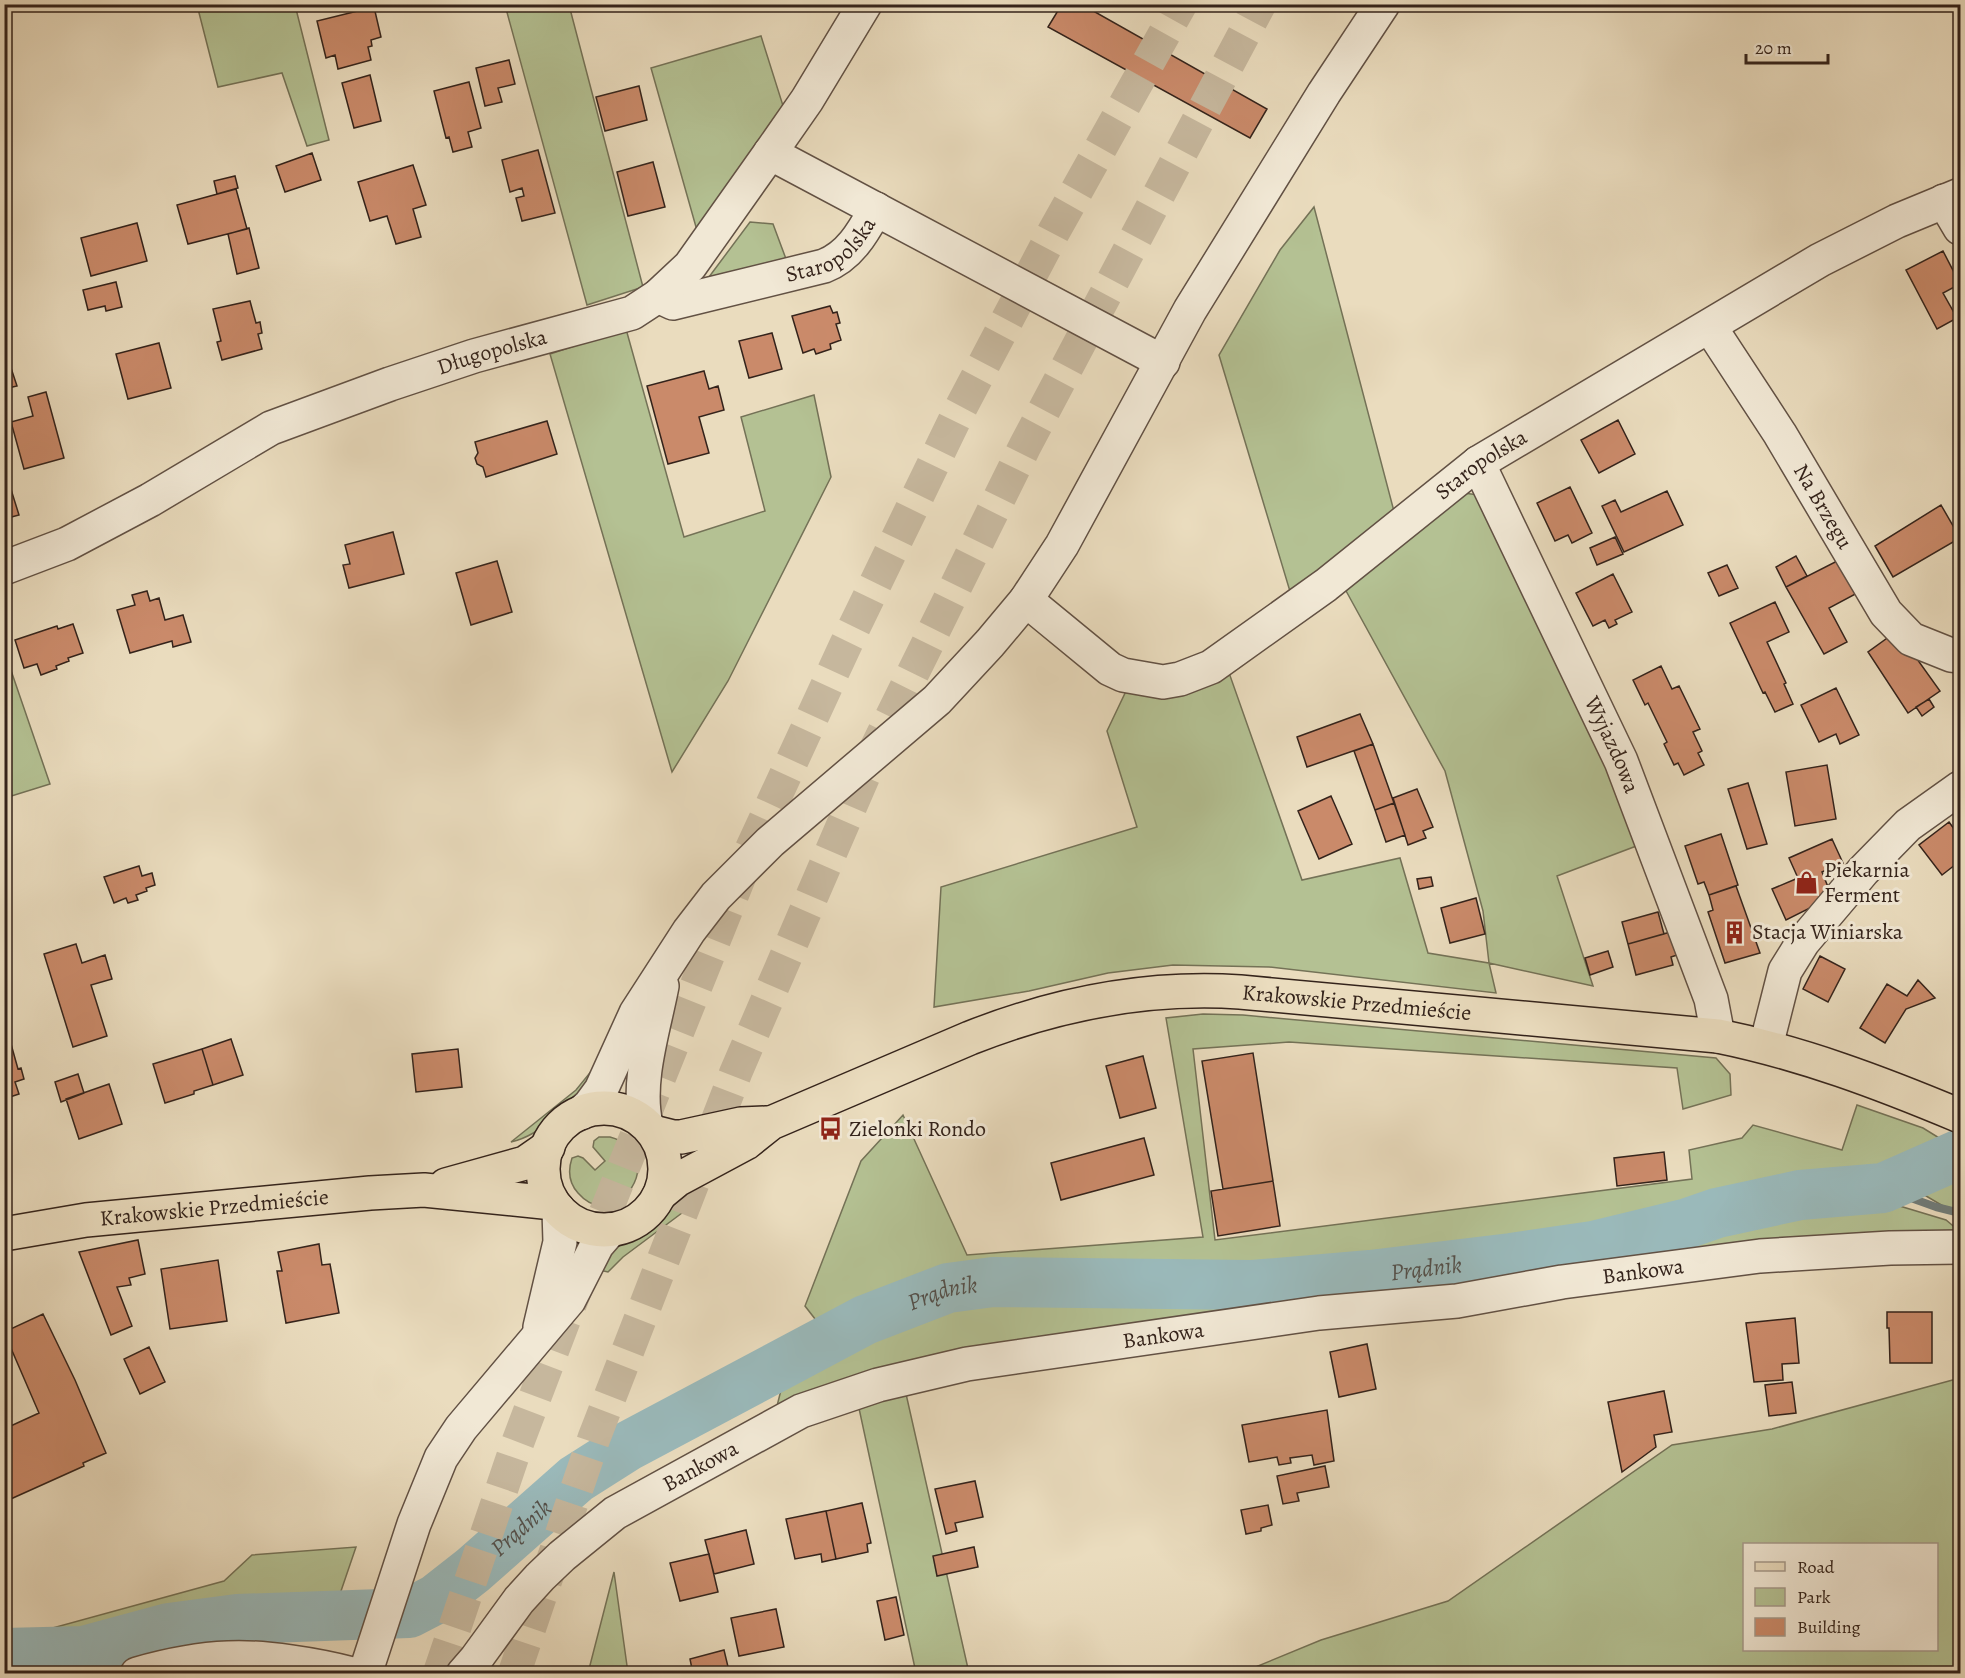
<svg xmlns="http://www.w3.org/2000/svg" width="1965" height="1678" font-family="Alegreya,serif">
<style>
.green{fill:#b4c193;stroke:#747257;stroke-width:1.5;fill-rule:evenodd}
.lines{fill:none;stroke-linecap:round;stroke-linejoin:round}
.stream{stroke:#717d7a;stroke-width:8}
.river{stroke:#9ab9ba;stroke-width:50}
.building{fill:#ca8a6a;stroke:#34231b;stroke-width:1.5}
.highway-tunnel{stroke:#c6b79d;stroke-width:33;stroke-dasharray:33 16;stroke-linecap:butt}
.minor-casing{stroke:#625144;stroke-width:36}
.major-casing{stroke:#34231b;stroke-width:36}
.minor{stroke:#f1e8d5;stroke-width:33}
.major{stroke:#eadcbe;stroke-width:33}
.labels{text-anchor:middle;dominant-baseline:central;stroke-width:6;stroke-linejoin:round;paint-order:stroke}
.street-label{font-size:22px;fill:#34231b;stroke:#f1e8d5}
.poi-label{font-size:22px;fill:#34231b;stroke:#f1e8d5;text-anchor:start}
.water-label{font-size:24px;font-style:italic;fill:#53504b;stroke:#f1e8d5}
</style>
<rect width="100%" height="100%" fill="#eadcbe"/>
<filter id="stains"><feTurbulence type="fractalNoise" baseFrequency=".00333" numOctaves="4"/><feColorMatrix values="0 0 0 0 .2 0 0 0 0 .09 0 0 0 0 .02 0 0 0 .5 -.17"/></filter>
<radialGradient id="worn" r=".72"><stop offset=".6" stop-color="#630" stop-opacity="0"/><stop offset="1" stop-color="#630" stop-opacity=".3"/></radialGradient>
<path class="green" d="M197,5H295L329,140L307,146L282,73L218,87Z
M505,5H569L643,287L587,305Z
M761,36L785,112L698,234L651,68Z
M1314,207L1396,519L1292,598L1219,355L1280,250Z
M750,222L773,224L789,267L706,281Z
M626,329L684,537L765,511L741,417L814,395L831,477L728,681L672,772L550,354Z
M1463,493L1479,495L1529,589L1639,845L1557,876L1593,986L1489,963L1496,993L1269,967L1173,965L1108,973L1029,991L934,1007L941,887L1137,827L1107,731L1128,687L1227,667L1302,880L1400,858L1428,953L1489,963L1483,911L1445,771L1345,589Z
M4,650L50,784L5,798H4Z
M1203,1014L1243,1015L1716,1058L1730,1074L1731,1095L1683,1109L1677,1068L1289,1042L1193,1049L1215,1240L1692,1179L1689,1150L1742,1138L1753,1125L1842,1150L1857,1105L1923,1128L1949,1144L1912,1165L1859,1182L1777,1194L1446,1252L1304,1262L987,1266L942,1273L819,1324L805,1306L861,1161L903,1115L967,1255L1203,1237L1166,1018Z
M593,1069L597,1070C575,1097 547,1134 511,1142L576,1090Z
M610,1137C672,1154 616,1237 578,1193C569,1183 568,1170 572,1158L578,1156L583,1158L595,1170L605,1161L593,1147L594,1141L599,1137Z
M1960,1165V1210L1943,1206L1921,1193L1937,1185Z
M701,1182L699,1198L690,1207L623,1257L608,1272L599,1270L606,1254L619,1244L646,1232L660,1219L671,1202Z
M1883,1201L1946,1220L1958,1230L1937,1235L1656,1257L1651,1246L1773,1211Z
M1498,1273L1499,1286L1238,1312L774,1418L784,1378L906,1315L974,1295L1309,1292Z
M1960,1378V1673H1241L1321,1640L1448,1601L1672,1445L1772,1429ZM1744,1544H1936V1650H1744Z
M904,1385L969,1673H916L857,1399Z
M356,1547L326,1635L253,1638L159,1656L98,1673L5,1674V1641L224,1581L252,1555Z
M614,1572L628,1673H588Z"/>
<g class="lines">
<path class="stream" d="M1883,1188L1936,1207L1960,1213"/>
<path class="river" id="s1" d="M4,1653L84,1651L169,1628L237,1619L409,1613L436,1599L473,1570L576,1479L628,1446L865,1320L948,1288L993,1282L1252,1285L1370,1275L1511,1258L1593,1246L1688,1223L1717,1213L1800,1195L1883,1188L1960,1154"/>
</g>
<path class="building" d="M681,4H702L682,10Z
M1062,4H1081L1267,109L1250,138L1048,27Z
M374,7L381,37L371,40L372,46L368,47L371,60L338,69L335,55L326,58L317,21Z
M509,60L515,84L498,88L502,102L485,106L476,68Z
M370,75L381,121L354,128L342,83Z
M469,82L481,128L468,132L472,147L453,152L449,137L446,138L434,91Z
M639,86L647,120L605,131L596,97Z
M538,150L555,213L522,221L516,198L524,196L522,188L510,192L502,160Z
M312,153L321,180L285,192L276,166Z
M653,162L665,207L628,216L617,172Z
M413,165L426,205L413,209L421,237L396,244L387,216L370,221L358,182Z
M235,176L238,188L217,194L214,181Z
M236,189L247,229L188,244L177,205Z
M137,223L147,261L91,276L81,238Z
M249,228L259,268L237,274L228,234Z
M1943,251L1960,284L1943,293L1957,318L1937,329L1906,270Z
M116,282L122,307L106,311L105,306L88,310L83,290Z
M250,301L256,323L260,322L262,333L258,334L262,349L222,360L217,342L221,341L213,309Z
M830,306L833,313L837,312L840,323L836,324L841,340L830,344L831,349L816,354L814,349L803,353L792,316Z
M772,333L782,369L749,378L739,341Z
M159,343L171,388L128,399L116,354Z
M9,362L17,386L4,389V364Z
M704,371L709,389L718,386L724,410L699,417L709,453L668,464L647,386Z
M46,392L64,458L24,469L11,422L33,416L28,397Z
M4,398L11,422L4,424Z
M1618,420L1635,454L1599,473L1581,440Z
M547,421L557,454L486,477L483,467L477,464L475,458L478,453L475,442Z
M4,467L19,515L4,519Z
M1570,487L1592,533L1572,543L1568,535L1555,541L1537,503Z
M1667,491L1683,525L1624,552L1602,506L1615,500L1621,512Z
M1941,505L1960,538L1893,577L1875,546Z
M393,532L404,574L349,588L343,565L350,564L345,545Z
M1615,537L1623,554L1597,565L1590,548Z
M1796,556L1807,576L1786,587L1776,567Z
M1845,557L1863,590L1829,608L1847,642L1824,654L1786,587Z
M497,561L512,612L471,625L456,573Z
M1727,565L1738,588L1719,596L1708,573Z
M1613,574L1632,612L1615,620L1617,624L1609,628L1605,620L1593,626L1576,593Z
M147,591L150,601L159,598L165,620L183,615L191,642L173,647L172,641L130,653L117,610L135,605L132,595Z
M1775,602L1789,632L1767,642L1786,683L1784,684L1793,704L1775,712L1765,692L1763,693L1730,623Z
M73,624L83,653L68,658L69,661L56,666L57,669L41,675L37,664L24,668L15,640L57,626L58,629Z
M1897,631L1940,691L1908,713L1868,652Z
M1661,666L1672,689L1679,686L1700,729L1693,732L1702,751L1698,753L1704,765L1684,775L1678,763L1674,765L1664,744L1667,742L1648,703L1645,705L1633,680Z
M1836,688L1859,735L1840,744L1836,734L1819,742L1801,705Z
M1929,699L1934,707L1922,716L1916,707Z
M1360,714L1373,744L1307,767L1297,737Z
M1373,744L1394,803L1375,810L1354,751Z
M1827,765L1836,819L1795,826L1786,772Z
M1748,783L1767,844L1747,849L1728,789Z
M1417,789L1433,827L1423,831L1426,838L1408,845L1393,798Z
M1331,796L1352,844L1319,859L1298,811Z
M1394,803L1405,835L1386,842L1375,810Z
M1949,822L1960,837V861L1942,875L1919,845Z
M1721,834L1738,885L1709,895L1704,882L1698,884L1685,846Z
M1832,839L1843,863L1822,872L1832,897L1786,920L1772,889L1798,878L1789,858Z
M139,866L142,876L152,873L155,885L146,888L147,891L136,895L138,900L128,903L126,898L114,903L104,877Z
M1431,877L1433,886L1419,889L1417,879Z
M1736,886L1760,953L1725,963L1708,912L1713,910L1709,895Z
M1476,898L1485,934L1450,943L1441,908Z
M1658,912L1664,934L1628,944L1622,922Z
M1674,931L1680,954L1671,957L1673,965L1636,975L1628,944Z
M76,944L82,963L105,955L112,979L91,985L107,1036L73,1047L44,954Z
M1608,951L1613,967L1590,975L1585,958Z
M1820,956L1845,969L1828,1002L1803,989Z
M1918,980L1935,998L1906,1009L1885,1043L1860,1028L1887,984L1907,996Z
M231,1039L243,1075L213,1085L202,1049Z
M11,1044L18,1069L21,1068L24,1079L15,1082L19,1094L4,1099V1046Z
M202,1049L213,1085L194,1091V1094L165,1103L153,1064Z
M458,1049L462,1087L416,1092L412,1054Z
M1253,1053L1273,1181L1223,1189L1202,1061Z
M1143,1056L1156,1108L1120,1118L1106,1066Z
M78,1074L84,1093L61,1102L55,1082Z
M109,1084L122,1124L79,1139L66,1099Z
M1144,1138L1154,1175L1061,1200L1051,1163Z
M1664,1152L1667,1180L1617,1186L1614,1158Z
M1273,1181L1280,1226L1218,1236L1211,1191Z
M138,1240L145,1274L129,1278L131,1285L117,1287L132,1326L111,1335L79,1252Z
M319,1244L322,1265L330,1264L339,1313L286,1323L277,1271H282L278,1252Z
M218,1260L227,1321L170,1329L161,1269Z
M1887,1312H1932V1363H1890L1889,1328H1887Z
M43,1314L75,1380L106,1453L83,1463L84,1466L4,1502V1429L39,1413L4,1332Z
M1795,1318L1799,1363L1782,1364L1783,1380L1754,1382L1746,1323Z
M1367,1344L1376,1389L1339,1397L1330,1352Z
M149,1347L165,1382L140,1394L124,1359Z
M1792,1382L1796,1413L1769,1416L1765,1385Z
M1664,1391L1672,1432L1654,1435L1656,1447L1622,1472L1608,1402Z
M1327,1410L1334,1461L1314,1465L1312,1455L1290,1458L1291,1463L1279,1465L1277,1457L1249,1462L1242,1425Z
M1325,1466L1329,1487L1297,1493L1299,1501L1283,1504L1277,1476Z
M975,1481L983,1517L955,1523L957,1531L946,1534L935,1489Z
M862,1503L871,1543L867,1544L868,1552L836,1559L826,1511Z
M1268,1505L1272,1525L1261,1528V1531L1246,1534L1241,1510Z
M826,1511L836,1559L822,1562L821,1554L795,1559L786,1519Z
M746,1530L754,1564L714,1574L705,1540Z
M974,1547L978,1567L937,1576L933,1556Z
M709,1554L718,1592L680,1601L670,1563Z
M896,1597L904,1635L885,1640L877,1601Z
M776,1609L784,1647L739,1656L731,1618Z
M724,1650L729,1671L716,1674H693L690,1659Z"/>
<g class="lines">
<path class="highway-tunnel" d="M439,1674L516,1447L595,1239L748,856L846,644L957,415L1053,233L1181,4
M514,1674L594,1438L736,1072L875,750L1025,446L1260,4"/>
<defs>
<g id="minor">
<path d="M770,153L1163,362"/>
<path d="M1944,201L1960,228"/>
<path id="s2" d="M658,296L673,303L824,266C850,256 863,232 876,209"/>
<path id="s3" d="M1710,327L1780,434L1886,613L1911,639L1951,655L1960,656"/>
<path id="s4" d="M1478,463L1621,761L1711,999L1718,1036"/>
<path id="s5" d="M4,568L67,544L150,500L271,428L390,384L474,356L632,313L658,296L690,266L770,153L807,100L865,4"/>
<path id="s6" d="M1026,600L1110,669L1123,675L1163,682L1180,679L1211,667L1326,585L1478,463L1820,260L1897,221L1960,195"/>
<path d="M1766,1046L1785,971L1803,942L1863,871L1908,825L1960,788"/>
<path d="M581,1113L590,1105L601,1090L636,1013L689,931L716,896L770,842L937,700L990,643L1026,600L1062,545L1190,310L1324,93L1383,4"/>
<path d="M646,1124C636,1082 654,1028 662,986"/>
<path d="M540,1327L560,1242L559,1210"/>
<path d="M137,1674C165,1666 200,1659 228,1658C263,1656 318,1665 352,1674"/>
<path d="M365,1674L414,1524L441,1458L461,1428L569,1300L597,1245L610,1230"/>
<path id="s7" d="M463,1674L476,1659L519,1600L540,1577L562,1556L615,1513L801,1411L878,1385L967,1364L1319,1313L1457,1301L1562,1282L1760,1256L1890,1248L1960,1247"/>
</g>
<g id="major">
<circle cx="604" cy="1169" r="61"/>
<path d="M653,1132L673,1137H681L741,1124L766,1123"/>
<path d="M446,1185L525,1163L548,1147"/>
<path id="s8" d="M660,1194L677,1180L746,1143L771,1123L970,1038C1056,1004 1148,986 1240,992L1718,1036C1802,1053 1881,1083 1960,1116"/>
<path id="s9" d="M4,1234L86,1220L370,1193L424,1190L553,1203"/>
</g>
</defs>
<use href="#minor" class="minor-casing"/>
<use href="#major" class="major-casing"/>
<use href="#minor" class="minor"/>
<use href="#major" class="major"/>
</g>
<defs>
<symbol id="shop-bare" viewBox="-9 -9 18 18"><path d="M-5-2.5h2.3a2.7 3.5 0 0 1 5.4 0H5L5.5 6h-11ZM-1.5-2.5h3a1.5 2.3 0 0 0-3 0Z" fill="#8f2418" stroke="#f1e8d5" stroke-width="2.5" paint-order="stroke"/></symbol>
<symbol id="building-bare" viewBox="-9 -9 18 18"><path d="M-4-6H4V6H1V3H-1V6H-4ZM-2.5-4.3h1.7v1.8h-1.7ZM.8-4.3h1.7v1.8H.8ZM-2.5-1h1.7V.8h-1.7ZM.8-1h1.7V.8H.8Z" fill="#8f2418" stroke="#f1e8d5" stroke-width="2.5" paint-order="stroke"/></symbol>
<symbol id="bus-bare" viewBox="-9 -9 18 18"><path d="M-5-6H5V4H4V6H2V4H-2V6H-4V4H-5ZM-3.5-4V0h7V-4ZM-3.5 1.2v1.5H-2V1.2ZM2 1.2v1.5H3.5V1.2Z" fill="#8f2418" stroke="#f1e8d5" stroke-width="2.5" paint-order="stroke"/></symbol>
</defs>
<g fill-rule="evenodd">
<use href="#shop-bare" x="1790" y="866" width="33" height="33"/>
<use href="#building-bare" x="1718" y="916" width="33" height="33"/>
<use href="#bus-bare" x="814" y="1112" width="33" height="33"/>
</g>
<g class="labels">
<g class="street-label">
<text stroke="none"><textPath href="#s2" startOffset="186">Staropolska</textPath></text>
<text stroke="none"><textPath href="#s5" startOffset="536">Długopolska</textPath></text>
<text stroke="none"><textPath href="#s6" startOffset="552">Staropolska</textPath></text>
<text stroke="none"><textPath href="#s3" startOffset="212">Na Brzegu</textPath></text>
<text stroke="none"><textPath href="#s4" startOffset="312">Wyjazdowa</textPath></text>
<text stroke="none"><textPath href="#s8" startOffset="742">Krakowskie Przedmieście</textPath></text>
<text stroke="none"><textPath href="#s9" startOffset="212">Krakowskie Przedmieście</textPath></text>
<text stroke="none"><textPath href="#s7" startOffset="1290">Bankowa</textPath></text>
<text stroke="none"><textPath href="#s7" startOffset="806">Bankowa</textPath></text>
<text stroke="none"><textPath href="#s7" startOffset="320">Bankowa</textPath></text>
</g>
<g class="poi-label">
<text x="1824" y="870">Piekarnia<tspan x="1824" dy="25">Ferment</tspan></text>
<text x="1752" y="932">Stacja Winiarska</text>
<text x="849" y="1129">Zielonki Rondo</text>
</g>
<g class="water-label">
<text stroke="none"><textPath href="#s1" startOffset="1522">Prądnik</textPath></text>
<text stroke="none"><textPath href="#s1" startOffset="1036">Prądnik</textPath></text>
<text stroke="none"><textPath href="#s1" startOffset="550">Prądnik</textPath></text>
</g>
</g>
<rect width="1965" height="1678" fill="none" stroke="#eadcbe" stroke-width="24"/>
<rect x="6" y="6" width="1953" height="1666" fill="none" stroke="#34231b" stroke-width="3"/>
<rect x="12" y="12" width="1941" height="1654" fill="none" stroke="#34231b" stroke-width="1.5"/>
<rect x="1743" y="1543" width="195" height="108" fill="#f1e8d5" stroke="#a5998b" stroke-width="1.5"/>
<rect x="1755" y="1562" width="30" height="9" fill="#eadcbe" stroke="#a5998b" stroke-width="1.5"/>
<text x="1797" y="1573" font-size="18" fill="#34231b">Road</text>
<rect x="1755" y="1588" width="30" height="18" fill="#b4c193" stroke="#a5998b" stroke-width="1.5"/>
<text x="1797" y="1603" font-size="18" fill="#34231b">Park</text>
<rect x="1755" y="1618" width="30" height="18" fill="#ca8a6a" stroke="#a5998b" stroke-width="1.5"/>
<text x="1797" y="1633" font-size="18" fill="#34231b">Building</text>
<path d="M1746 54v9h82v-9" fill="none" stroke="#34231b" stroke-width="3"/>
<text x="1755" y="54" font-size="18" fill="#34231b" stroke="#f1e8d5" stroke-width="4.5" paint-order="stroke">20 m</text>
<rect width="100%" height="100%" filter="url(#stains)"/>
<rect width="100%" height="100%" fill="url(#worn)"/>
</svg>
